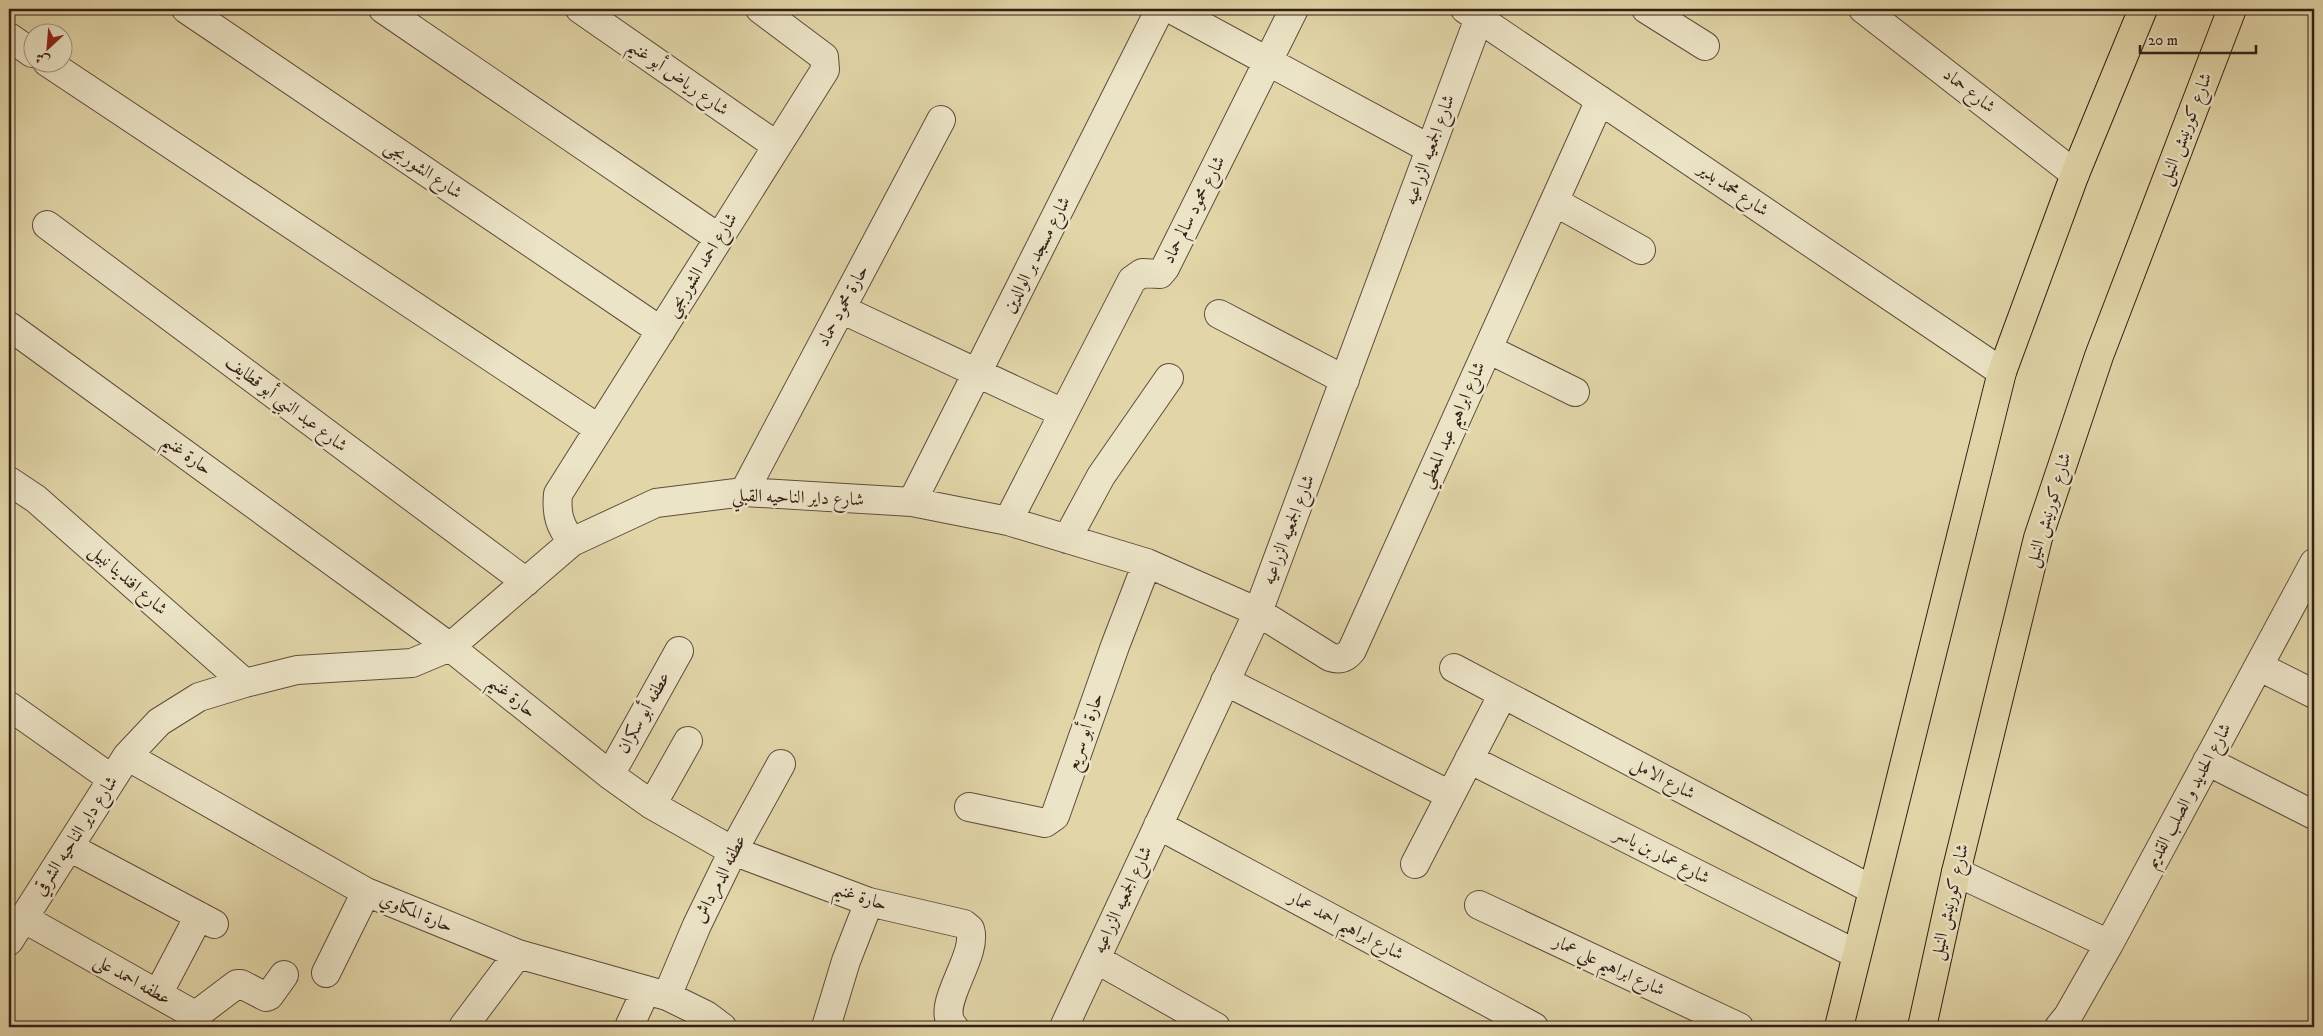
<svg xmlns="http://www.w3.org/2000/svg" width="2323" height="1036" font-family="'IM FELL DW Pica',Amiri,serif">
<style>
.lines{fill:none;stroke-linecap:round;stroke-linejoin:round}
.street-casing{stroke:#5f4c3c;stroke-width:30}
.highway-casing{stroke:#331e17;stroke-width:30}
.street{stroke:#ece4c7;stroke-width:28}
.highway{stroke:#e2d6a9;stroke-width:28}
.labels{text-anchor:middle;dominant-baseline:central;stroke-width:5;stroke-linejoin:round;paint-order:stroke}
.street-label{font-size:18px;fill:#331e17;stroke:#ece4c7}
</style>
<rect width="100%" height="100%" fill="#e2d6a9"/>
<filter id="stains"><feTurbulence type="fractalNoise" baseFrequency=".004" numOctaves="4"/><feColorMatrix values="0 0 0 0 .2 0 0 0 0 .09 0 0 0 0 .02 0 0 0 .5 -.17"/></filter>
<radialGradient id="worn" r=".72"><stop offset=".6" stop-color="#630" stop-opacity="0"/><stop offset="1" stop-color="#630" stop-opacity=".3"/></radialGradient>
<g class="lines">
<defs>
<path id="street" d="M186,9L661,331
M383,9L719,238
M580,9L777,146
M1171,9L1430,149
M1465,9L2002,372
M1646,9L1705,46
M1863,9L2075,174
M9,37L32,53
M47,62L599,429
M1555,202L1641,250
M47,225L526,582
M841,309L1063,413
M1219,314L1345,380
M9,326L450,647L610,775L652,805L733,851L869,902L964,924L970,929C979,957 933,1006 954,1027
M1488,349L1575,392
M9,481L36,499L245,683
M744,492L941,120
M912,502L1159,11L1163,9
M1008,521L1132,280L1142,273L1160,274L1165,268L1294,9
M1067,539L1101,476L1169,378
M572,542C560,526 556,515 558,494L825,70L824,57L760,9
M2260,667L2314,694
M1454,668L1871,889
M1225,681L1450,795
M9,706L112,779
M127,756L366,892L518,954L667,996L706,1015L722,1027
M1469,759L1856,954
M2207,761L2314,815
M610,775L679,651
M652,805L688,741
M969,807L1045,823L1055,816L1115,646L1147,563
M1158,825L1534,1027
M69,847L214,924
M1415,864L1503,694
M1956,872L2109,944
M1479,905L1739,1027
M23,918L193,1014L200,1012L237,984H241L266,997L269,996L284,975
M9,941L127,756L159,722L199,697L245,683L297,670L412,663L450,647L572,542L656,503L744,492L912,502L1008,521L1147,563L1258,612L1330,657C1339,660 1346,658 1352,650L1600,100
M1096,959L1216,1027
M326,973L366,892
M158,994L199,916
M667,996L697,925L733,851L781,764
M463,1027L518,954
M629,1027L646,990
M826,1027L846,961L869,902
M1064,1027L1258,612L1479,18
M2059,1027L2068,1016L2109,944L2314,563"/>
<path id="highway" d="M1839,1027L2002,372L2075,174L2143,9
M1922,1027L1956,872L2038,538L2099,356L2232,9"/>
</defs>
<use href="#street" class="street-casing"/>
<use href="#highway" class="highway-casing"/>
<use href="#street" class="street"/>
<use href="#highway" class="highway"/>
</g>
<g class="labels">
<g class="street-label">
<text transform="translate(678 78) rotate(35)">شارع رياض أبو غنيم</text>
<text transform="translate(1969 91) rotate(38)">شارع حماد</text>
<text transform="translate(2186 129) rotate(-69)">شارع كورنيش النيل</text>
<text transform="translate(1430 150) rotate(-70)">شارع الجمعيه الزراعيه</text>
<text transform="translate(423 170) rotate(34)">شارع الشوربجى</text>
<text transform="translate(1733 190) rotate(34)">شارع محمد بدير</text>
<text transform="translate(1194 210) rotate(-63)">شارع محمود سالم حماد</text>
<text transform="translate(1037 255) rotate(-63)">شارع مسجد بر الوالدين</text>
<text transform="translate(702 265) rotate(-58)">شارع احمد الشوربجي</text>
<text transform="translate(843 306) rotate(-62)">حارة محمود حماد</text>
<text transform="translate(286 404) rotate(37)">شارع عبد النبي أبو قطايف</text>
<text transform="translate(1453 425) rotate(-66)">شارع ابراهيم عبد المعطي</text>
<text transform="translate(187 455) rotate(36)">حارة غنيم</text>
<text transform="translate(798 498) rotate(2)">شارع داير الناحيه القبلي</text>
<text transform="translate(2049 510) rotate(-73)">شارع كورنيش النيل</text>
<text transform="translate(1289 530) rotate(-69)">شارع الجمعيه الزراعيه</text>
<text transform="translate(128 580) rotate(41)">شارع افندينا نبيل</text>
<text transform="translate(512 697) rotate(39)">حارة غنيم</text>
<text transform="translate(644 713) rotate(-61)">عطفه أبو سكران</text>
<text transform="translate(1085 732) rotate(-71)">حارة أبو سريع</text>
<text transform="translate(1663 779) rotate(28)">شارع الامل</text>
<text transform="translate(2189 796) rotate(-62)">شارع الحديد و الصلب القديم</text>
<text transform="translate(76 836) rotate(-57)">شارع داير الناحيه الشرقي</text>
<text transform="translate(1662 856) rotate(27)">شارع عمار بن ياسر</text>
<text transform="translate(720 879) rotate(-63)">عطفه الدمرداش</text>
<text transform="translate(860 897) rotate(18)">حارة غنيم</text>
<text transform="translate(1123 900) rotate(-65)">شارع الجمعيه الزراعيه</text>
<text transform="translate(1950 902) rotate(-77)">شارع كورنيش النيل</text>
<text transform="translate(416 913) rotate(22)">حارة المكاوي</text>
<text transform="translate(1346 926) rotate(28)">شارع ابراهيم احمد عمار</text>
<text transform="translate(1609 966) rotate(25)">شارع ابراهيم علي عمار</text>
<text transform="translate(132 980) rotate(29)">عطفه احمد على</text>
</g>
</g>
<rect width="2323" height="1036" fill="none" stroke="#e2d6a9" stroke-width="30"/>
<rect x="10" y="10" width="2303" height="1016" fill="none" stroke="#331e17" stroke-width="2.5"/>
<rect x="15" y="15" width="2293" height="1006" fill="none" stroke="#331e17"/>
<g transform="translate(48 48) rotate(206)"><circle r="24" fill="#ece4c7" stroke="#a29581"/>
<path d="M0-4L9 19L0 12L-9 19Z" fill="#8f2418"/>
<text y="-8" font-size="14" font-weight="bold" text-anchor="middle" fill="#331e17">ش</text>
</g>
<path d="M2140 45v8h116v-8" fill="none" stroke="#331e17" stroke-width="2.5"/>
<text x="2148" y="45" font-size="15" fill="#331e17" stroke="#ece4c7" stroke-width="4" paint-order="stroke">20 m</text>
<rect width="100%" height="100%" filter="url(#stains)"/>
<rect width="100%" height="100%" fill="url(#worn)"/>
</svg>
